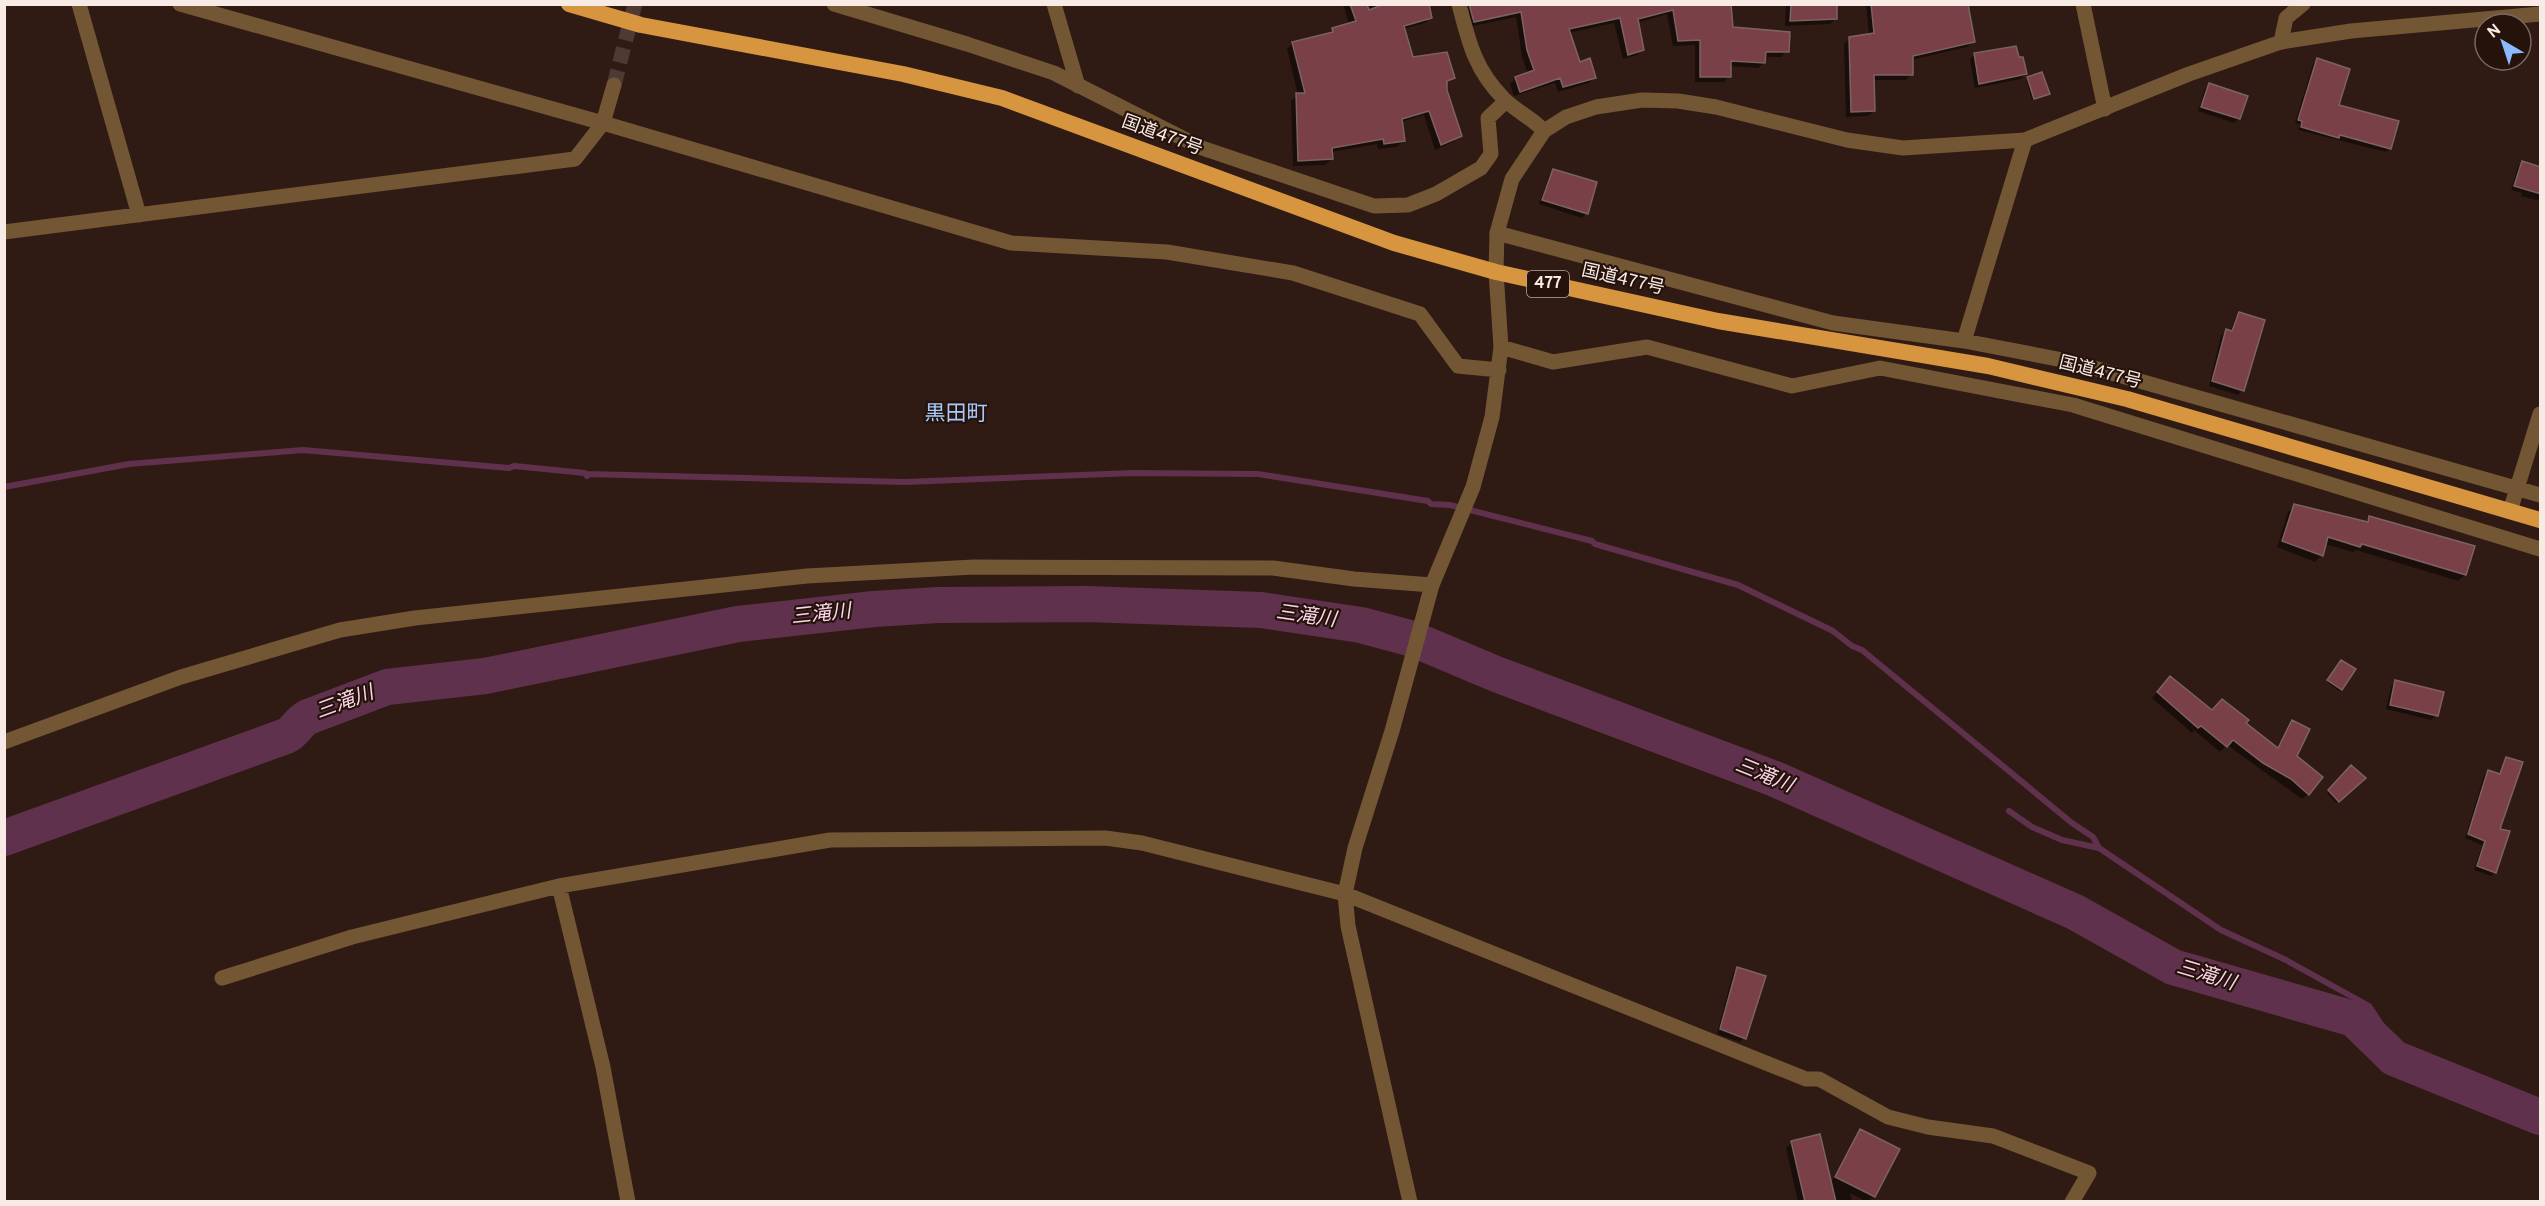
<svg xmlns="http://www.w3.org/2000/svg" width="2545" height="1206" font-family="Overpass,'Noto Sans JP',sans-serif">
<style>
.shadow{fill:#0007}
.lines{fill:none;stroke-linecap:round;stroke-linejoin:round}
.stream{stroke:#60314d;stroke-width:6}
.river{stroke:#60314d;stroke-width:36}
.building{fill:#794047;stroke:#7d6264;stroke-width:1.5}
.minor-tunnel{stroke:#4e3a33;stroke-width:15;stroke-dasharray:15 8;stroke-linecap:butt}
.minor{stroke:#735734;stroke-width:15}
.tertiary{stroke:#735734;stroke-width:15}
.trunk{stroke:#d6953e;stroke-width:16}
.labels{text-anchor:middle;dominant-baseline:central;stroke-width:4.5;stroke-linejoin:round;paint-order:stroke}
.shield{fill:#25120b;stroke:#b9a9a3;stroke-width:1.5}
.shield-label{font-size:16px;font-weight:bold;fill:#f8eae4}
.street-label{font-size:18px;fill:#f8eae4;stroke:#25120b}
.water-label{font-size:20px;font-style:italic;fill:#f9d7e9;stroke:#25120b}
.quarter-label{font-size:21px;fill:#a8c9fc;stroke:#25120b}
</style>
<rect width="100%" height="100%" fill="#301b14"/>
<path class="shadow" d="M1343,4H1427L1431,17L1425,23L1403,29L1412,59L1453,78L1445,84L1460,135L1455,141L1435,150L1424,115L1401,122L1403,141L1397,147L1378,149L1377,144L1331,152V159L1325,165L1293,166L1291,101L1298,95L1287,49L1293,43L1328,35L1333,30L1349,24Z
M1462,4H1730L1732,28L1787,51L1781,57H1764V63L1758,68L1729,66V76L1724,82H1695V45L1673,46L1667,14L1637,23L1643,49L1637,55L1623,59L1614,23L1568,33L1579,64L1595,77L1589,83L1558,92L1555,83L1514,96L1510,84L1516,78L1528,74L1522,57L1516,17L1468,27Z
M1786,4H1835L1836,19L1830,24L1785,26Z
M1866,4H1896L1973,41L1967,47L1911,60V74L1906,80H1873L1874,111L1868,116L1846,117L1844,44L1850,38L1869,35Z
M1975,54L2026,74L2021,79L1975,88L1970,59Z
M2317,60L2338,106L2390,148L2386,152L2298,130L2300,125L2295,123L2313,64Z
M2028,78L2048,94L2032,100L2026,80Z
M2209,85L2239,118L2234,123L2198,111L2205,89Z
M2522,163L2540,168V201L2521,196L2522,193L2511,190L2518,167Z
M1553,171L1586,213L1582,218L1539,204L1549,176Z
M2239,313L2263,321L2242,390L2238,395L2209,386L2221,336L2226,331L2230,332L2235,318Z
M2295,506L2364,523L2370,517L2473,547L2465,575L2458,581L2356,550L2353,552L2325,544L2321,556L2315,562L2277,547L2288,512Z
M2339,664L2341,689L2339,691L2327,682Z
M2395,682L2436,715L2431,720L2386,709L2391,687Z
M2165,684L2212,712L2244,723L2276,748L2292,722L2295,757L2308,794L2302,799L2227,745L2220,752L2194,730L2192,733L2152,698Z
M2506,759L2495,872L2491,876L2474,870L2482,845L2465,838L2484,776L2488,772L2498,775Z
M2351,767L2364,778L2336,803L2327,793Z
M1737,969L1744,1038L1740,1042L1717,1034L1733,973Z
M1861,1131L1898,1150L1873,1197L1867,1202L1850,1193L1852,1202H1798L1786,1148L1792,1142L1830,1184Z"/>
<g class="lines">
<path class="stream" d="M4,487L129,464L303,450L509,468L514,466L585,473L587,476V474L905,482L1133,473L1258,474L1428,501L1431,504L1450,505L1592,541L1595,544L1738,585L1833,631L1852,646L1862,650L2072,823L2093,837L2099,848
M2009,811L2032,827L2062,840L2099,848L2221,930L2286,960L2369,1006L2384,1029L2394,1058"/>
<path class="river" d="M4,838L286,736C295,732 298,722 308,717L387,687L485,676L738,624L874,609L938,605L1086,604L1261,610L1361,625L1413,639L1496,674L1775,779L2075,912L2173,967L2354,1019L2394,1058L2540,1117"/>
</g>
<path class="building" d="M1350,4H1367L1369,10L1384,4H1429L1432,18L1404,26L1413,57L1447,52L1455,78L1447,81V90L1462,136L1441,145L1429,111L1402,119L1405,141L1384,144L1383,139L1332,148L1333,159L1298,161L1296,93H1305L1292,42L1333,32L1332,28L1356,21Z
M1469,4H1731L1733,27L1790,32L1789,52H1766L1765,63L1731,61V77H1700V40L1678,41L1673,10L1638,19L1644,50L1628,55L1620,18L1569,29L1580,62L1590,58L1596,78L1563,87L1560,78L1520,92L1515,77L1534,70L1527,50L1521,12L1474,22Z
M1791,4H1837V19L1790,21Z
M1871,4H1968L1975,42L1913,56V75H1874L1875,111L1851,112L1849,37L1874,33Z
M2016,46L2019,57H2023L2027,74L1979,84L1974,53Z
M2317,58L2350,69L2339,105L2399,121L2391,149L2340,135L2339,138L2301,127L2302,121L2298,120Z
M2042,72L2050,94L2034,99L2027,77Z
M2209,83L2248,96L2240,119L2201,107Z
M2522,161L2541,167V194L2514,186Z
M1553,169L1597,182L1588,214L1542,200Z
M2239,312L2265,320L2244,391L2212,381L2226,329L2232,331Z
M2294,504L2368,522L2369,516L2475,546L2466,575L2362,544L2360,547L2328,537L2323,556L2282,541Z
M2341,660L2356,669L2342,690L2327,680Z
M2170,676L2212,710L2222,699L2249,720L2246,723L2278,748L2292,720L2310,729L2297,756L2323,777L2309,795L2291,779L2263,763L2233,740L2227,747L2201,726L2198,728L2157,692Z
M2395,680L2444,692L2438,716L2390,705Z
M2506,757L2523,762L2500,829L2510,831L2496,873L2477,866L2485,841L2468,834L2488,770L2500,774Z
M2351,765L2366,778L2339,802L2328,790Z
M1737,967L1766,976L1746,1039L1720,1029Z
M1860,1129L1900,1149L1875,1197L1835,1177Z
M1820,1134L1836,1202H1805L1791,1141Z"/>
<g class="lines">
<path class="minor-tunnel" d="M614,85L635,4"/>
<path class="minor" d="M79,4L139,215
M180,4L603,123L1011,243L1167,252L1293,273L1420,314L1458,366L1499,370
M834,4L967,44L1054,73L1202,148L1374,206L1408,205L1436,194L1481,168L1491,154L1488,118L1506,101
M1054,4L1078,86
M1459,4C1469,43 1475,70 1504,99C1516,111 1532,118 1544,131
M2083,4L2105,109
M2281,42L2286,18L2303,4
M4,232L575,159L603,123L614,85
M1497,233L1833,323L1964,341L2073,362L2540,495
M1964,341L2025,140
M1501,347L1553,362L1647,347L1792,386L1880,368L2073,405L2540,549
M2510,511L2540,414
M4,742L181,677L340,630L415,618L807,576L974,567L1273,568L1354,579L1432,585
M559,886L603,1067L628,1202
M222,978L352,937L559,886L830,840L1105,838L1142,843L1345,894L1806,1079H1819L1888,1117L1928,1127L1993,1136L2089,1173L2072,1202
M1410,1202L1348,926L1345,894L1355,848L1392,731L1432,585L1473,487L1492,417L1501,347L1496,272"/>
<path class="tertiary" d="M1496,272L1497,233L1512,179L1544,131L1566,117L1596,107L1642,100L1678,101L1716,107L1847,140L1903,148L2025,140L2189,74L2281,42L2351,31L2540,14"/>
<path class="trunk" d="M569,4L641,25L903,74L1002,98L1394,243L1496,272L1718,321L1988,366L2127,399L2540,520"/>
</g>
<g class="labels">
<rect class="shield" x="1527" y="271" width="42" height="26" rx="4.5"/>
<g class="shield-label">
<text x="1548" y="284">477</text>
</g>
<g class="street-label">
<text transform="translate(1162 136) rotate(20)">国道477号</text>
<text transform="translate(1623 280) rotate(13)">国道477号</text>
<text transform="translate(2100 373) rotate(14)">国道477号</text>
</g>
<g class="water-label">
<text transform="translate(821 615) rotate(-6)">三滝川</text>
<text transform="translate(1306 617) rotate(8)">三滝川</text>
<text transform="translate(345 703) rotate(-20)">三滝川</text>
<text transform="translate(1764 776) rotate(22)">三滝川</text>
<text transform="translate(2206 976) rotate(17)">三滝川</text>
</g>
<g class="quarter-label">
<text x="956" y="414">黒田町</text>
</g>
</g>
<rect width="2545" height="1206" fill="none" stroke="#f8eae4" stroke-width="12"/>
<g transform="translate(2503 42) rotate(321)"><circle r="28" fill="#25120b" stroke="#796862" stroke-width="1.5"/>
<path d="M0-4.5L10 22L0 15L-10 22Z" fill="#8cb9fc"/>
<text y="-9" font-size="16" font-weight="bold" text-anchor="middle" fill="#f8eae4">N</text>
</g>
</svg>
